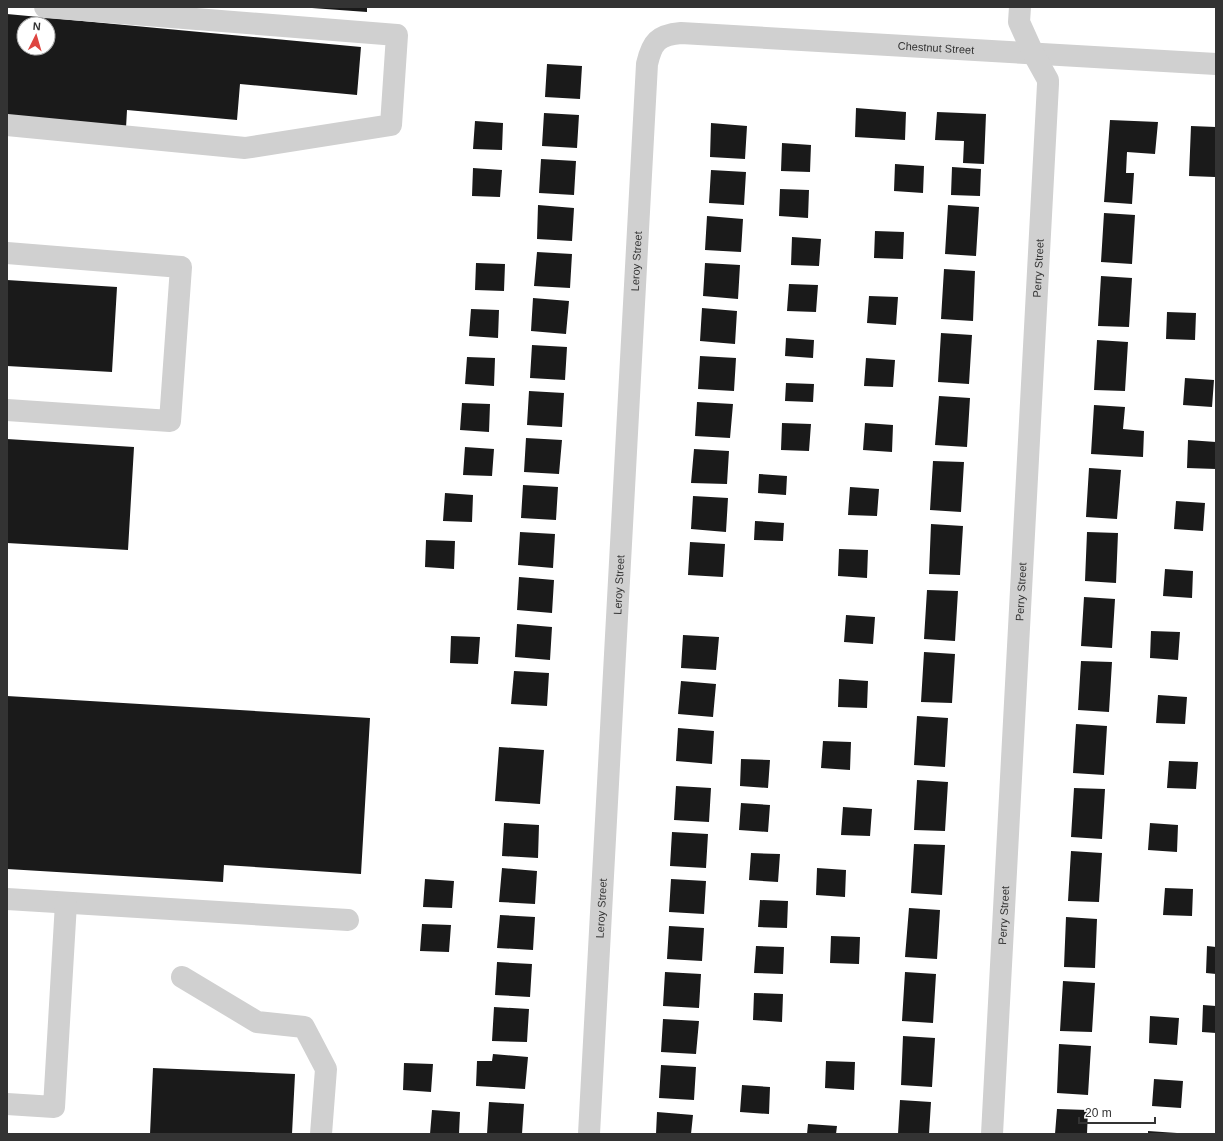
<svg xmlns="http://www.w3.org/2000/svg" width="1223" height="1141" font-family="Helvetica,sans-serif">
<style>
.building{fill:#1a1a1a;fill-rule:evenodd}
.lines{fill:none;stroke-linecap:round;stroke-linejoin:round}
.minor{stroke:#d0d0d0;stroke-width:22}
.labels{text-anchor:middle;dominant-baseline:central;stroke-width:4;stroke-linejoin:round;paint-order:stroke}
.street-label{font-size:11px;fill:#333;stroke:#fff}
</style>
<rect width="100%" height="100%" fill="#fff"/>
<path class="building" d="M312,7H367V12L312,8Z
M7,14L361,47L357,95L240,84L237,120L127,110L126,128L7,117ZM24,24H48V48H24Z
M547,64L582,66L580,99L545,97Z
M856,108L906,112L905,140L855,137Z
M937,112L986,114L984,164L963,163L964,141L935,140Z
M544,113L579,115L577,148L542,146Z
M1110,120L1158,122L1155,154L1127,152L1126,173H1134L1132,204L1104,202Z
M475,121L503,123L502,150L473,149Z
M711,123L747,126L745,159L710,157Z
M1191,126L1216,127L1215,177L1189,176Z
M782,143L811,145L810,172L781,171Z
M541,159L576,161L574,195L539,193Z
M895,164L924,166L923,193L894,191Z
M952,167L981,169L980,196L951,195Z
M473,168L502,170L500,197L472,196Z
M711,170L746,172L744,205L709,203Z
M780,189L809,190L808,218L779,216Z
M538,205L574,208L572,241L537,239Z
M948,205L979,207L976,256L945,254Z
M1104,213L1135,215L1132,264L1101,262Z
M707,216L743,219L741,252L705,250Z
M875,231L904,232L903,259L874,258Z
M792,237L821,239L819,266L791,265Z
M537,252L572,254L570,288L534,286Z
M476,263L505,264L504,291L475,290Z
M705,263L740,265L738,299L703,296Z
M944,269L975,271L973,321L941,319Z
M1101,276L1132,278L1129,327L1098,326Z
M7,280L117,287L112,372L7,366Z
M789,284L818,285L816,312L787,311Z
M869,296L898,297L896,325L867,323Z
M533,298L569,301L566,334L531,331Z
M702,308L737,311L735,344L700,341Z
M471,309L499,310L498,338L469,336Z
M1167,312L1196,313L1195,340L1166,339Z
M941,333L972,335L969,384L938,382Z
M786,338L814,340L813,358L785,356Z
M1097,340L1128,342L1125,391L1094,390Z
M532,345L567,347L565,380L530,378Z
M700,356L736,358L734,391L698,389Z
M467,357L495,358L494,386L465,384Z
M866,358L895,360L893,387L864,386Z
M1185,378L1214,380L1212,407L1183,405Z
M786,383L814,384L813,402L785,401Z
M529,391L564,393L562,427L527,425Z
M939,396L970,398L967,447L935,445Z
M697,402L733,404L730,438L695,436Z
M462,403L490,404L489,432L460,430Z
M1094,405L1125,407L1123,429L1144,431L1143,457L1091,454Z
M782,423L811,424L809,451L781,450Z
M865,423L893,425L892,452L863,450Z
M526,438L562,440L559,474L524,472Z
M7,439L134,447L128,550L7,543Z
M1188,440L1216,442V469L1187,468Z
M465,447L494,449L492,476L463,475Z
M694,449L729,451L727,484L691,483Z
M933,461L964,462L961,512L930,510Z
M1089,468L1121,470L1117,519L1086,517Z
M759,474L787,476L786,495L758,493Z
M523,485L558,487L556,520L521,518Z
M850,487L879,489L877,516L848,515Z
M445,493L473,495L472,522L443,521Z
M693,496L728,498L726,532L691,529Z
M1176,501L1205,503L1203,531L1174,529Z
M755,521L784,523L783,541L754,540Z
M931,524L963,526L960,575L929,574Z
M520,532L555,534L553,568L518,565Z
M1087,532L1118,533L1116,583L1085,581Z
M426,540L455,541L454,569L425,567Z
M690,542L725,544L723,577L688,575Z
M839,549L868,550L867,578L838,576Z
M1165,569L1193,571L1192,598L1163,596Z
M519,577L554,580L552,613L517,610Z
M927,590L958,591L955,641L924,639Z
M1084,597L1115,599L1112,648L1081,646Z
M846,615L875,617L873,644L844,642Z
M517,624L552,627L550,660L515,657Z
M1151,631L1180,632L1178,660L1150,658Z
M683,635L719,637L716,670L681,668Z
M451,636L480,637L478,664L450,663Z
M924,652L955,654L952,703L921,702Z
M1081,661L1112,662L1109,712L1078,710Z
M514,671L549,673L547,706L511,704Z
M839,679L868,681L867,708L838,707Z
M681,681L716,684L713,717L678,714Z
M1158,695L1187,697L1185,724L1156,723Z
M7,696L370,718L361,874L224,865L223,882L7,869Z
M917,716L948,718L945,767L914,765Z
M1076,724L1107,726L1104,775L1073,773Z
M678,728L714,731L712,764L676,761Z
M823,741L851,742L850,770L821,768Z
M499,747L544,750L540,804L495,801Z
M741,759L770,760L768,788L740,786Z
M1169,761L1198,762L1196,789L1167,788Z
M917,780L948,782L945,831L914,830Z
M676,786L711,788L709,822L674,820Z
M1074,788L1105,789L1102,839L1071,837Z
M741,803L770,805L768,832L739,830Z
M843,807L872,809L870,836L841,835Z
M504,823L539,825L538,858L502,856Z
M1150,823L1178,825L1177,852L1148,850Z
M672,832L708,834L706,868L670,866Z
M914,844L945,845L942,895L911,893Z
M1071,851L1102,853L1099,902L1068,901Z
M751,853L780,854L778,882L749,880Z
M502,868L537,871L535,904L499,902Z
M817,868L846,870L845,897L816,895Z
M425,879L454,881L452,908L423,907Z
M671,879L706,881L704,914L669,912Z
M1165,888L1193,889L1192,916L1163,915Z
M760,900L788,901L787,928L758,927Z
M909,908L940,910L937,959L905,957Z
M500,915L535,917L533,950L497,948Z
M1066,917L1097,919L1095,968L1064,967Z
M422,924L451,925L449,952L420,951Z
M669,926L704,928L702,961L667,959Z
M831,936L860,937L859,964L830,963Z
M756,946L784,947L783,974L754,973Z
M1207,946L1216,947V974L1206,973Z
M497,962L532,964L530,997L495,995Z
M665,972L701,974L699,1008L663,1006Z
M905,972L936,974L933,1023L902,1021Z
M1063,981L1095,983L1092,1032L1060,1031Z
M754,993L783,994L782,1022L753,1020Z
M1203,1005L1216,1006V1033L1202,1032Z
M494,1007L529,1009L527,1042L492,1041Z
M1150,1016L1179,1018L1177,1045L1149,1043Z
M663,1019L699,1021L696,1054L661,1052Z
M903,1036L935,1038L932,1087L901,1085Z
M1059,1044L1091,1046L1088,1095L1057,1093Z
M493,1054L528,1057L525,1089L476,1086L477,1061H492Z
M826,1061L855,1062L854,1090L825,1088Z
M404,1063L433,1064L431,1092L403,1090Z
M661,1065L696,1067L694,1100L659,1098Z
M153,1068L295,1074L292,1134H150Z
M1154,1079L1183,1081L1181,1108L1152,1106Z
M742,1085L770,1087L769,1114L740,1112Z
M900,1100L931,1102L929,1134H898Z
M489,1102L524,1104L522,1134H487Z
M1057,1109L1088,1110L1087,1134H1055Z
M432,1110L460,1112L459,1134H430Z
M657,1112L693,1115L691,1134H656Z
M808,1124L837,1126L836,1134H807Z
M1148,1131L1177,1133V1134H1148Z"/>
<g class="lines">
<g class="minor">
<path d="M7,125L245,148L391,125L397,35L45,7"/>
<path d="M7,253L181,267L170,421L7,410"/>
<path d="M7,899L348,920"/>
<path d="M182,977L257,1022L304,1027L326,1069L321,1134"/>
<path d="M7,1104L54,1107L66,903"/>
<path id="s1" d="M589,1134L647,64C652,42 658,35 681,33L1216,64"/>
<path id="s2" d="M992,1134L1048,84V80L1033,53L1019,22L1020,7"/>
</g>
</g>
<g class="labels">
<g class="street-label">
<text stroke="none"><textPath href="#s1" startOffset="1378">Chestnut Street</textPath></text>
<text stroke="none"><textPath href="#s1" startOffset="874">Leroy Street</textPath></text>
<text stroke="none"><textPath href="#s2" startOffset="867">Perry Street</textPath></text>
<text stroke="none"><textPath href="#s1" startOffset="550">Leroy Street</textPath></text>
<text stroke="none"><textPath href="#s2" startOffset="543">Perry Street</textPath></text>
<text stroke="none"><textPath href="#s1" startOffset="226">Leroy Street</textPath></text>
<text stroke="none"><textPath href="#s2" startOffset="219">Perry Street</textPath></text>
</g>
</g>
<rect width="1223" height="1141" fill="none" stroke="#333333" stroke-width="16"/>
<g transform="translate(36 36) rotate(5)"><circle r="19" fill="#ffffff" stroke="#adadad"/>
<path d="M0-3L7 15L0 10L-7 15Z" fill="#de4540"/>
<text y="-6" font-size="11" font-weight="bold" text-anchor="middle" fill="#333333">N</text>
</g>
<path d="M1079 1117v6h76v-6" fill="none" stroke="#333333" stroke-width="2"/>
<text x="1085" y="1117" font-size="12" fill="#333333" stroke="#ffffff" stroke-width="3" paint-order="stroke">20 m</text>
</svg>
